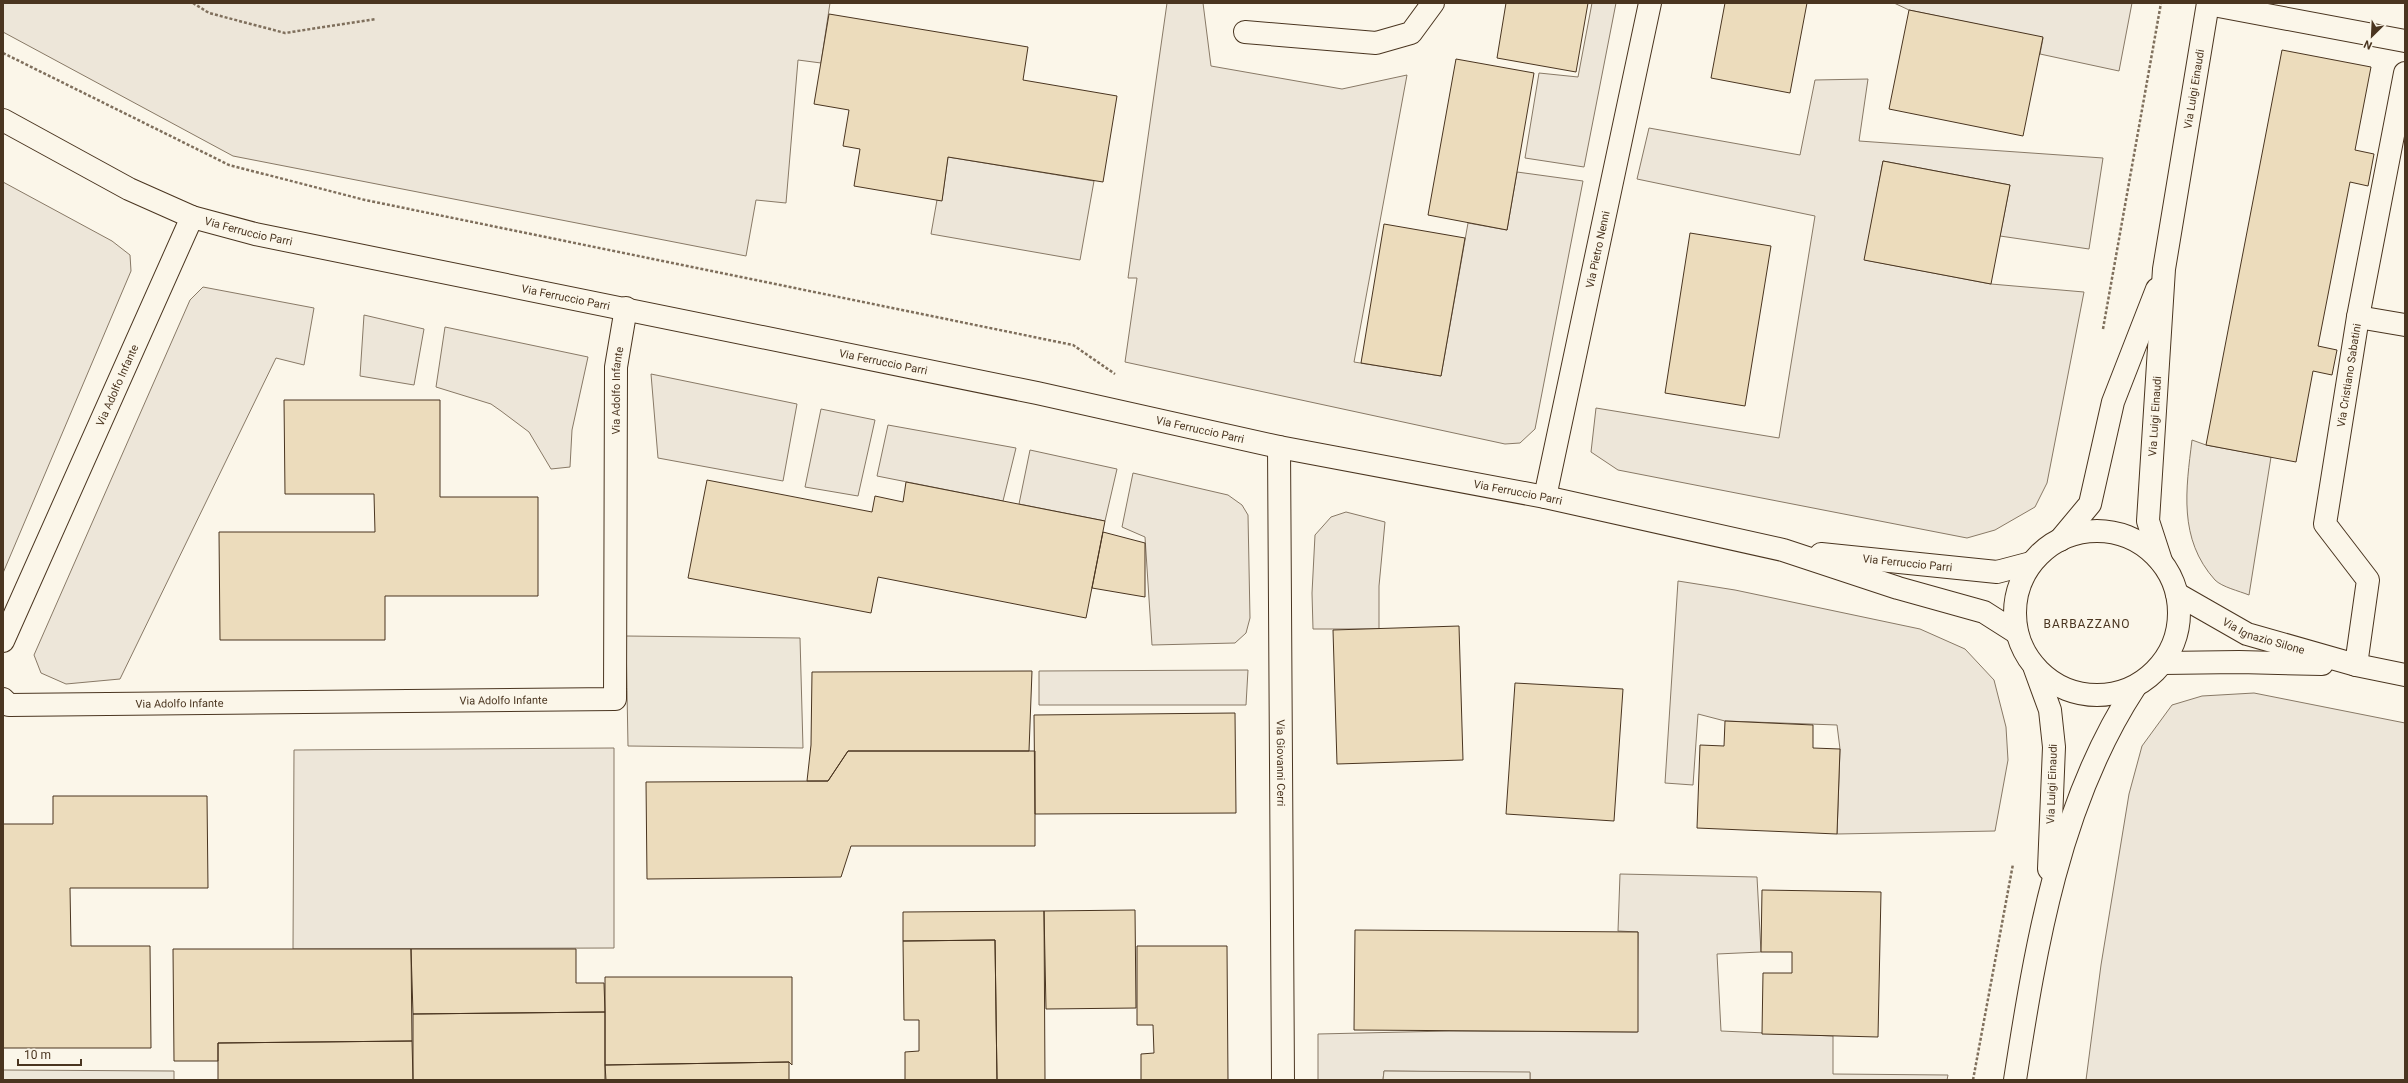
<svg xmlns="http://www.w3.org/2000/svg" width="2408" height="1083" font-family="Roboto,sans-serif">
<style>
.green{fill:#ede6d9;stroke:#887966}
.parking{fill:#ede7d9;stroke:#887966}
.building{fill:#ecdcbc;stroke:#4a3520}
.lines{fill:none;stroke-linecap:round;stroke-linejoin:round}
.minor-casing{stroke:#4a3520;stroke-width:24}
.path{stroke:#7f6f5c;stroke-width:2.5;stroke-dasharray:3 2;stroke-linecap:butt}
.minor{stroke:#fbf6e9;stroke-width:22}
.labels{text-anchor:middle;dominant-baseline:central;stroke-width:3;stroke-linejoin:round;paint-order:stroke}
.street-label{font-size:11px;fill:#4a3520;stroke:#fbf6e9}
.neighbourhood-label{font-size:12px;letter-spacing:1px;fill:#4a3520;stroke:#fbf6e9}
</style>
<rect width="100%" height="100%" fill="#fbf6e9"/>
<path class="green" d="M3,3H830L821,63L798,60L786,203L756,200L746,256L233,156L3,32Z
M1167,3H1203L1211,66L1342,89L1407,75L1354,362L1441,376L1468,223L1507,230L1517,172L1583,181L1535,429L1520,443L1505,444L1125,362L1137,278H1128Z
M1592,3H1616L1584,167L1525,158L1539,73L1578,77Z
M1894,3H2132L2119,71L2040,54L2043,38L1909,10Z
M1868,79L1859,141L2103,158L2089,249L2000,236L2010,185L1883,161L1865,260L1991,284L2084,292L2047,483L2035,507L1995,530L1967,538L1618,470L1591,452L1596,408L1779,438L1815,216L1637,179L1649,128L1800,155L1815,80Z
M948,157L1094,181L1080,260L931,234L937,200H942Z
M3,182L112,241L130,255L131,271L3,573Z
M203,287L314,308L304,365L276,358L120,679L66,684L41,673L34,655L190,300Z
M364,315L424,329L414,385L360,376Z
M445,327L588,357L572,430L570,467L551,469L529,432L501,411L491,404L436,387Z
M651,374L797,404L783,481L658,458Z
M821,409L875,420L858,496L805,487Z
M888,425L1016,448L1003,501L877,476Z
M2192,440L2206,445L2271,457L2249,595C2239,591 2222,587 2215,580C2178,539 2186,489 2192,440Z
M1030,450L1117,469L1105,521L1019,504Z
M1133,473L1228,495L1242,505L1248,515L1250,618L1246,633L1235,643L1152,645L1145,537L1122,527Z
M1346,512L1385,522L1379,586V629H1313L1312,593L1315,535L1331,517Z
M1678,581L1735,590L1920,629L1965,649L1994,680L2006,727L2008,760L1995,831L1837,834L1840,749L1837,725L1725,721L1698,714L1693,785L1665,783Z
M1248,670L1246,705H1039V671Z
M2254,693L2405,723V1080H2086L2101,965L2129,794L2142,746L2172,705L2202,696Z
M614,748V948L293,949L294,750Z
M1620,874L1757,877L1761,952L1717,954L1721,1031L1833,1036V1074L1948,1075L1947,1080H1530V1073L1384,1071L1383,1080H1318V1034L1449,1031L1637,1032L1638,932L1618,931Z"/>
<path class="parking" d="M626,636L800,638L803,748L628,746Z
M3,1070L174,1071V1080H3Z
M1384,1071L1530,1072V1080H1383Z"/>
<path class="building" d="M1506,3H1588L1576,72L1497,58Z
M1725,3H1807L1790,93L1711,78Z
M1909,10L2043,37L2023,136L1889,109Z
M829,14L1028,47L1023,80L1117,96L1103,182L948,157L942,201L854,186L860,149L843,146L849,110L814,104Z
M2282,50L2371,67L2355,150L2374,154L2368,186L2350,182L2318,346L2337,350L2332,375L2313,371L2296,462L2206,445Z
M1456,59L1534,73L1507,230L1428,215Z
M1883,161L2010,185L1991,284L1864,260Z
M1384,224L1465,238L1441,376L1361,363Z
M1690,233L1771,246L1745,406L1665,393Z
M284,400H440V497H538V596H385V640H220L219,532H375L374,494H285Z
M707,480L872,512L875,496L903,502L906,482L1105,521L1086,618L878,577L871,613L688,578Z
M1103,532L1145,543V597L1092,588Z
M1459,626L1463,760L1337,764L1333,630Z
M1032,671L1029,751H848L828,781H807L811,745L812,672Z
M1515,683L1623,689L1614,821L1506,814Z
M1235,713L1236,813L1035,814L1034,715Z
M1725,721L1813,725V748L1840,749L1837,834L1697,828L1700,745L1724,746Z
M848,751H1035V846H851L841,877L647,879L646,782L828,781Z
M53,796H207L208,888H70L71,946H150L151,1048H3V824H53Z
M1762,890L1881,892L1878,1037L1762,1034L1763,973H1792V952H1761Z
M1135,910L1136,1008L1046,1009L1044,911Z
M1044,911L1045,1080H997L995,940L903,941V912Z
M1355,930L1638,932V1032L1354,1030Z
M995,940L997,1080H905V1052L919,1051V1020H904L903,941Z
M1137,946H1227L1228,1080H1141V1054L1154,1053L1153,1025H1137Z
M173,949H411L412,1041L218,1043V1061H174Z
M411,949H576V983H604L605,1012L413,1014Z
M605,977H792V1065L789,1062L605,1065Z
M605,1012V1080H413V1014Z
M412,1041L413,1080H218V1043Z
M789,1062V1080H606L605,1065Z"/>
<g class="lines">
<defs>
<g id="minor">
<path d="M2208,4L2405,41"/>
<path d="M1245,32L1376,43L1411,33L1433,3"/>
<path id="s1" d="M3,120L129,189L192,217L255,234L1037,393L1279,447L1545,497L1783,550L1898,588L1984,612L2017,633"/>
<path d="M2358,317L2405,325"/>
<path id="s2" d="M1279,447L1283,1080"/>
<path id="s3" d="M1545,497L1650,3"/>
<circle cx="2097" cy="613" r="82"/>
<path d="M2060,540L2090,504L2113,402L2157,289"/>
<path id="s4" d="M1821,554L1997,572L2031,563"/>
<path id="s5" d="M2161,561L2148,521L2164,269L2208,3"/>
<path id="s6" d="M2177,594L2247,634L2356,665L2405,675"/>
<path id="s7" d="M3,641L192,217"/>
<path d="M2163,663L2239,662L2322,664"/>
<path id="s8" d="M2356,665L2368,580L2325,524L2358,317L2405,73"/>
<path d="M2035,669L2050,710L2054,747L2049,869"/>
<path id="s9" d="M3,699L9,705L615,699L616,367L626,308"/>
<path d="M2015,1080C2036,945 2059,803 2135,687"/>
</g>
</defs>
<use href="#minor" class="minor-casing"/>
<path class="path" d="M193,3L209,13L285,33L376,19
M3,53L229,165L365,200L1073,345L1115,374
M2103,329L2161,3
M1973,1080L2013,864"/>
<use href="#minor" class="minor"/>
</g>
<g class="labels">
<g class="street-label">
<text stroke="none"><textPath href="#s5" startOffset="477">Via Luigi Einaudi</textPath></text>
<text stroke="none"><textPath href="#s1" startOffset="271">Via Ferruccio Parri</textPath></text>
<text stroke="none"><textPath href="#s3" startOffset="253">Via Pietro Nenni</textPath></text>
<text stroke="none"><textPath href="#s1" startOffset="595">Via Ferruccio Parri</textPath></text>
<text stroke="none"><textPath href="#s1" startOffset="919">Via Ferruccio Parri</textPath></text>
<text stroke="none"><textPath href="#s8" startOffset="307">Via Cristiano Sabatini</textPath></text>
<text stroke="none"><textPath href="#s7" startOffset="280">Via Adolfo Infante</textPath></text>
<text stroke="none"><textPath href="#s9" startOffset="923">Via Adolfo Infante</textPath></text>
<text stroke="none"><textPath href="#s5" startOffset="147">Via Luigi Einaudi</textPath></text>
<text stroke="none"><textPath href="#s1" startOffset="1243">Via Ferruccio Parri</textPath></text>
<text stroke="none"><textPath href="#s1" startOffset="1567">Via Ferruccio Parri</textPath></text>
<text stroke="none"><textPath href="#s4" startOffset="87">Via Ferruccio Parri</textPath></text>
<text stroke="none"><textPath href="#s6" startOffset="97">Via Ignazio Silone</textPath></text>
<text stroke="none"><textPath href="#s9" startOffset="503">Via Adolfo Infante</textPath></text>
<text stroke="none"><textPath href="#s9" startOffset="179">Via Adolfo Infante</textPath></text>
<text stroke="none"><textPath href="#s2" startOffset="316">Via Giovanni Cerri</textPath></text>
<text transform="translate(2052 784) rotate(-88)">Via Luigi Einaudi</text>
</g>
<g class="neighbourhood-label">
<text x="2087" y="624">BARBAZZANO</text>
</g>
</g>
<rect width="2408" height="1083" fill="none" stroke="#4a3520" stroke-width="8"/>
<g transform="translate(2372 36) rotate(204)" stroke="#fbf6e9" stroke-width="3" paint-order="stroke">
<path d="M0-3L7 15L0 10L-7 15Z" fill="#4a3520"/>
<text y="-6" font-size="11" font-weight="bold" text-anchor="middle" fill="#4a3520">N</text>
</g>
<path d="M18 1059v6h63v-6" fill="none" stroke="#4a3520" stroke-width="2"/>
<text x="24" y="1059" font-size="12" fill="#4a3520" stroke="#fbf6e9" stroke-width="3" paint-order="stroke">10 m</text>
</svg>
